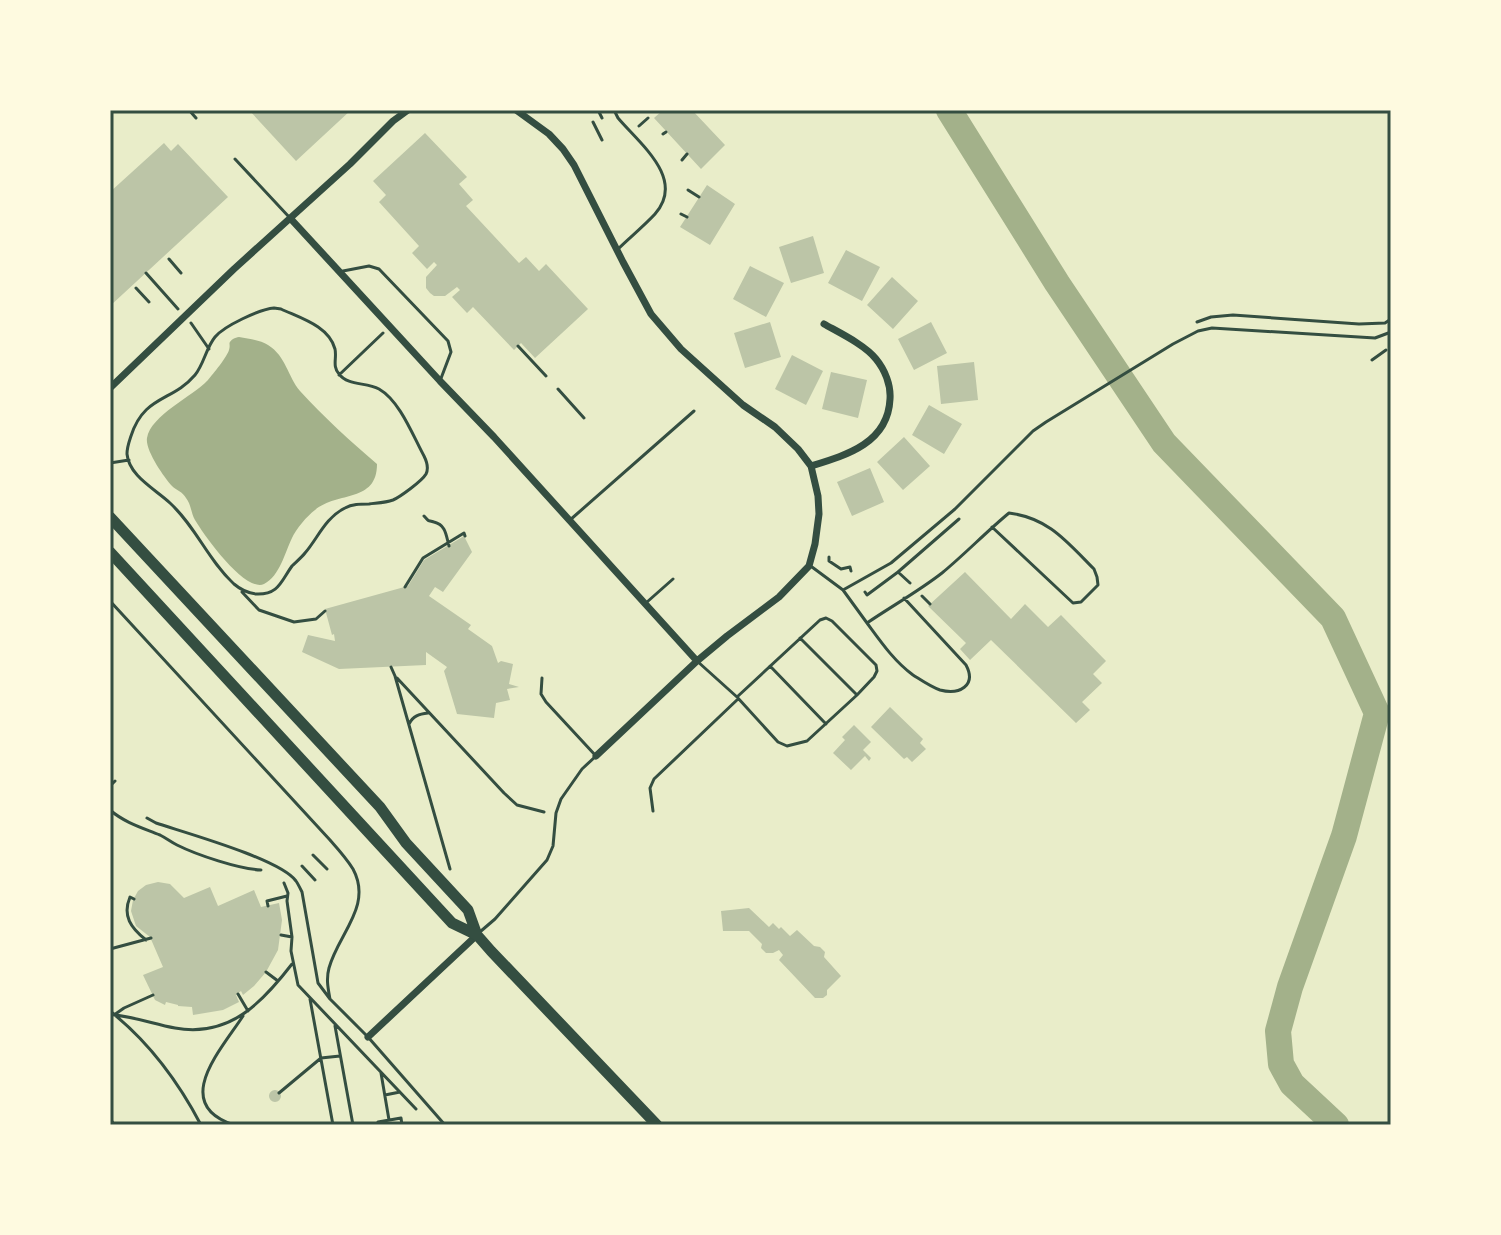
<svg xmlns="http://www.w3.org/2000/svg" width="1501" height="1235" font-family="'Sofia Sans Condensed',sans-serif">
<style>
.water{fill:#a3b18a}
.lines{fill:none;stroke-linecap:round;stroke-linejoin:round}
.river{stroke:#a3b18a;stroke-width:26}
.building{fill:#bcc5a7}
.path{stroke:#344e41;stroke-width:3}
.service{stroke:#344e41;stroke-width:3}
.minor{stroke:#344e41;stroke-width:7}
.primary{stroke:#344e41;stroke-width:11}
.neatline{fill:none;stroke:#344e41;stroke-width:3}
</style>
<rect width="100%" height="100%" fill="#e9edc9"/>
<path class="water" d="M239,337C249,339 260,340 268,345C286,356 288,377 300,391C324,417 350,441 377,464C377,503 338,491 315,510C307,516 296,529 292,538C285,552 280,576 264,584C245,593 204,535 195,520C191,513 191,504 186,498C183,492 176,490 172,486C164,477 145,450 147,438C151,415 192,397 208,380C213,374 227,357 229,350C231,343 227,344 233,339C235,338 237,337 239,337Z"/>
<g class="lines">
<path class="river" d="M949,110L1057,283L1164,443L1333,618L1377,713L1344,836L1290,987L1278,1031L1281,1064L1292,1084L1336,1125"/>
</g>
<path class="building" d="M249,110H351L296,161Z
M663,110H692L725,145L701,169L654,118Z
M425,133L467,177L459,184L473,200L466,206L519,263L526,257L539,271L546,264L588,309L535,358L521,343L514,350L473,307L467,313L452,297L460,290L457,287L445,296H434L430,293L426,288V277L437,265L434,262L427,269L412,253L419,246L379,202L386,195L373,181Z
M164,143L171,151L178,144L228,197L110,306V192Z
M707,185L735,204L710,245L680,227Z
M813,236L824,273L791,283L779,247Z
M846,250L880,267L862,301L828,283Z
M750,266L784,283L766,317L733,299Z
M892,277L918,301L893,329L867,305Z
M770,322L781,357L745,368L734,333Z
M931,322L947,353L914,370L898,339Z
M792,355L823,371L806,405L775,389Z
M974,362L978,400L941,404L937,366Z
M831,372L867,380L858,418L822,409Z
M929,405L962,424L944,454L912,435Z
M904,437L930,466L903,490L877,462Z
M870,468L884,502L852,516L837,482Z
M464,536L472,552L443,592L435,587L429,596L471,625L468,629L492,646L498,663L501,661L513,664L509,684L519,687L507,689L510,700L496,703L494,718L457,714L444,671L447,667L426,652V665L339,669L302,652L308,635L335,641L334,634L332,635L325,609L408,586L424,560Z
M965,572L1011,619L1025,604L1048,627L1061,615L1106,661L1093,674L1102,683L1082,702L1090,710L1076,723L991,640L970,660L960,649L966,643L928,606Z
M890,707L923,739L920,743L926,749L912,762L907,757L904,759L871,727Z
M854,725L871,742L863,750L871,758L869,761L865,756L851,770L833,753L845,740L842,737Z
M158,882L170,884L184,898L210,887L218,906L254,890L261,907L279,903L282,920L278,950L266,972L254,986L243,995L241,991L236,995L239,1002L223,1010L193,1015L192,1007L178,1006V1005L166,1002L165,1005L155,1000L143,975L163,967L150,937L136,926L131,911L133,900L138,891L146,885Z
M749,908L769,927L773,923L779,929L781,927L790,936L797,930L814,946L820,947L825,952L824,957L841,976L827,990V995L823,998H815L779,960L783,955L779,950L773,953H766L761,948L762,944L749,931H723L721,911Z
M269 1096a6 6 0 1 1 12 0a6 6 0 1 1-12 0Z"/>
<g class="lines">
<path class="path" d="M598,110L602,118
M593,122L602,140
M639,126L648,118
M663,134L666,132
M682,160L687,154
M688,190L699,197
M681,214L687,217
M169,259L181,273
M146,273L178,309
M136,288L149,302
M274,308L281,309C300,318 329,326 335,349C337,358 332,366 339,374C348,386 366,382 379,389C400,401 413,436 424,456C427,462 429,468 426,474C422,481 400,497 393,500C385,503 376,503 369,504C360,504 352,504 345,508C325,518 318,538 305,553C301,558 296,562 292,566C281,581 279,595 256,594C247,593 241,590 234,584C208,560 196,527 170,503C155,489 129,476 127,454C127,447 129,442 131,436C144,395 172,402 195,375C204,364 206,348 215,337C224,326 260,309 274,308Z
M1197,322L1211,317L1233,315L1359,324L1385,323L1391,319
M191,323L209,349
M518,346L546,376
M1372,360L1386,350
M339,375L383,333
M558,389L584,418
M110,463L129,460
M424,516C431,523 425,519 434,522C446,525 446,535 449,546
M829,557V561L841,569L850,567L851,571
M898,572L959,519
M405,587L423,558L464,533L465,536
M242,592L259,610L294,622L316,619L325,611
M865,592L867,595L898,572L910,583
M922,596L930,604
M391,667L395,676L450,869
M397,678L504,793L517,805L544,812
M409,724C413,716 419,714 428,713
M110,786L115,781
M110,810C125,823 143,828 160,835C166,838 171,842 177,845C197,855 239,869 261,870
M313,855L327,869
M302,866L315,880
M284,883L288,893L287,901L292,937L291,951L298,985L416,1109
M134,899L130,897C122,916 131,928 146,940
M268,906L267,901L287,896
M281,935L292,937
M110,949L151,938
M266,972L278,981
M238,994L248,1011
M310,999L333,1125
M110,1011C149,1042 178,1081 201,1125
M114,1015C135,1017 154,1024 175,1028C229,1038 262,1003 292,964
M114,1015L124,1008L153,995
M335,1026L353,1125
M381,1073L389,1120
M279,1093L321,1058L340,1056
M385,1095L400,1092
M110,1118L114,1125
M234,1125C170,1104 221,1050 243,1016
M376,1125L378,1122L401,1118L402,1125"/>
<path class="service" d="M189,110L196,118
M614,110L618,118C640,144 686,179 655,214C643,227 629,238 617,250
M235,159L290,218
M343,271L369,266L379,269L448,341L451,352L440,381
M570,520L694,411
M812,567L843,590L867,623C892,606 919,591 942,573C965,554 986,532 1009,513C1049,518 1067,542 1094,569L1097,577L1098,585L1081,602L1073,603L992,527
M843,590L891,563L955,509L1033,431L1046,422L1173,344L1198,331L1212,328L1375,338L1391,332
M110,601L330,840C338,849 347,859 353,869C373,906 338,934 329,968C326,979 328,988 330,999
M647,602L673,579
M867,623C881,642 894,661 913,675C921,680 931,687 940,690C959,695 977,686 966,665L904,598
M800,638L857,695
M697,661L737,697L778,742L787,746L807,741L857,695L874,677L877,671L876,665L832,621L826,618L820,620L737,697
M770,666L826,724
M653,811L650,788L654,779L738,699
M147,818L156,823C186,833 280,859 296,881C297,882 302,892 302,892L318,983L330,999L368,1037L445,1125
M481,931L495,919L547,860L553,846L556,813L561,799L582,769L596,756L546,702L541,694L542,678"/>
<path class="minor" d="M516,110L549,134L563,149L574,165L623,262L651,314L681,349L743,405L775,427L798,449L811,466L818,496L819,514L815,544L809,566L779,597L727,636L697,661L596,756
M290,218L440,381L494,437L697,661
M110,388L234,269L350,164L393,121L408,110
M811,466C847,455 888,443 890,399C891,385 885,370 876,359C865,345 840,333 824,324
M368,1037L477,935"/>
<path class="primary" d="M110,517L380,807L406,843L468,910L477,935L491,951L657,1125
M110,552L452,923L477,935"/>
</g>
<rect width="1501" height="1235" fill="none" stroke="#fefae0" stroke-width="224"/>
<rect x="112" y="112" width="1277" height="1011" class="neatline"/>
</svg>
